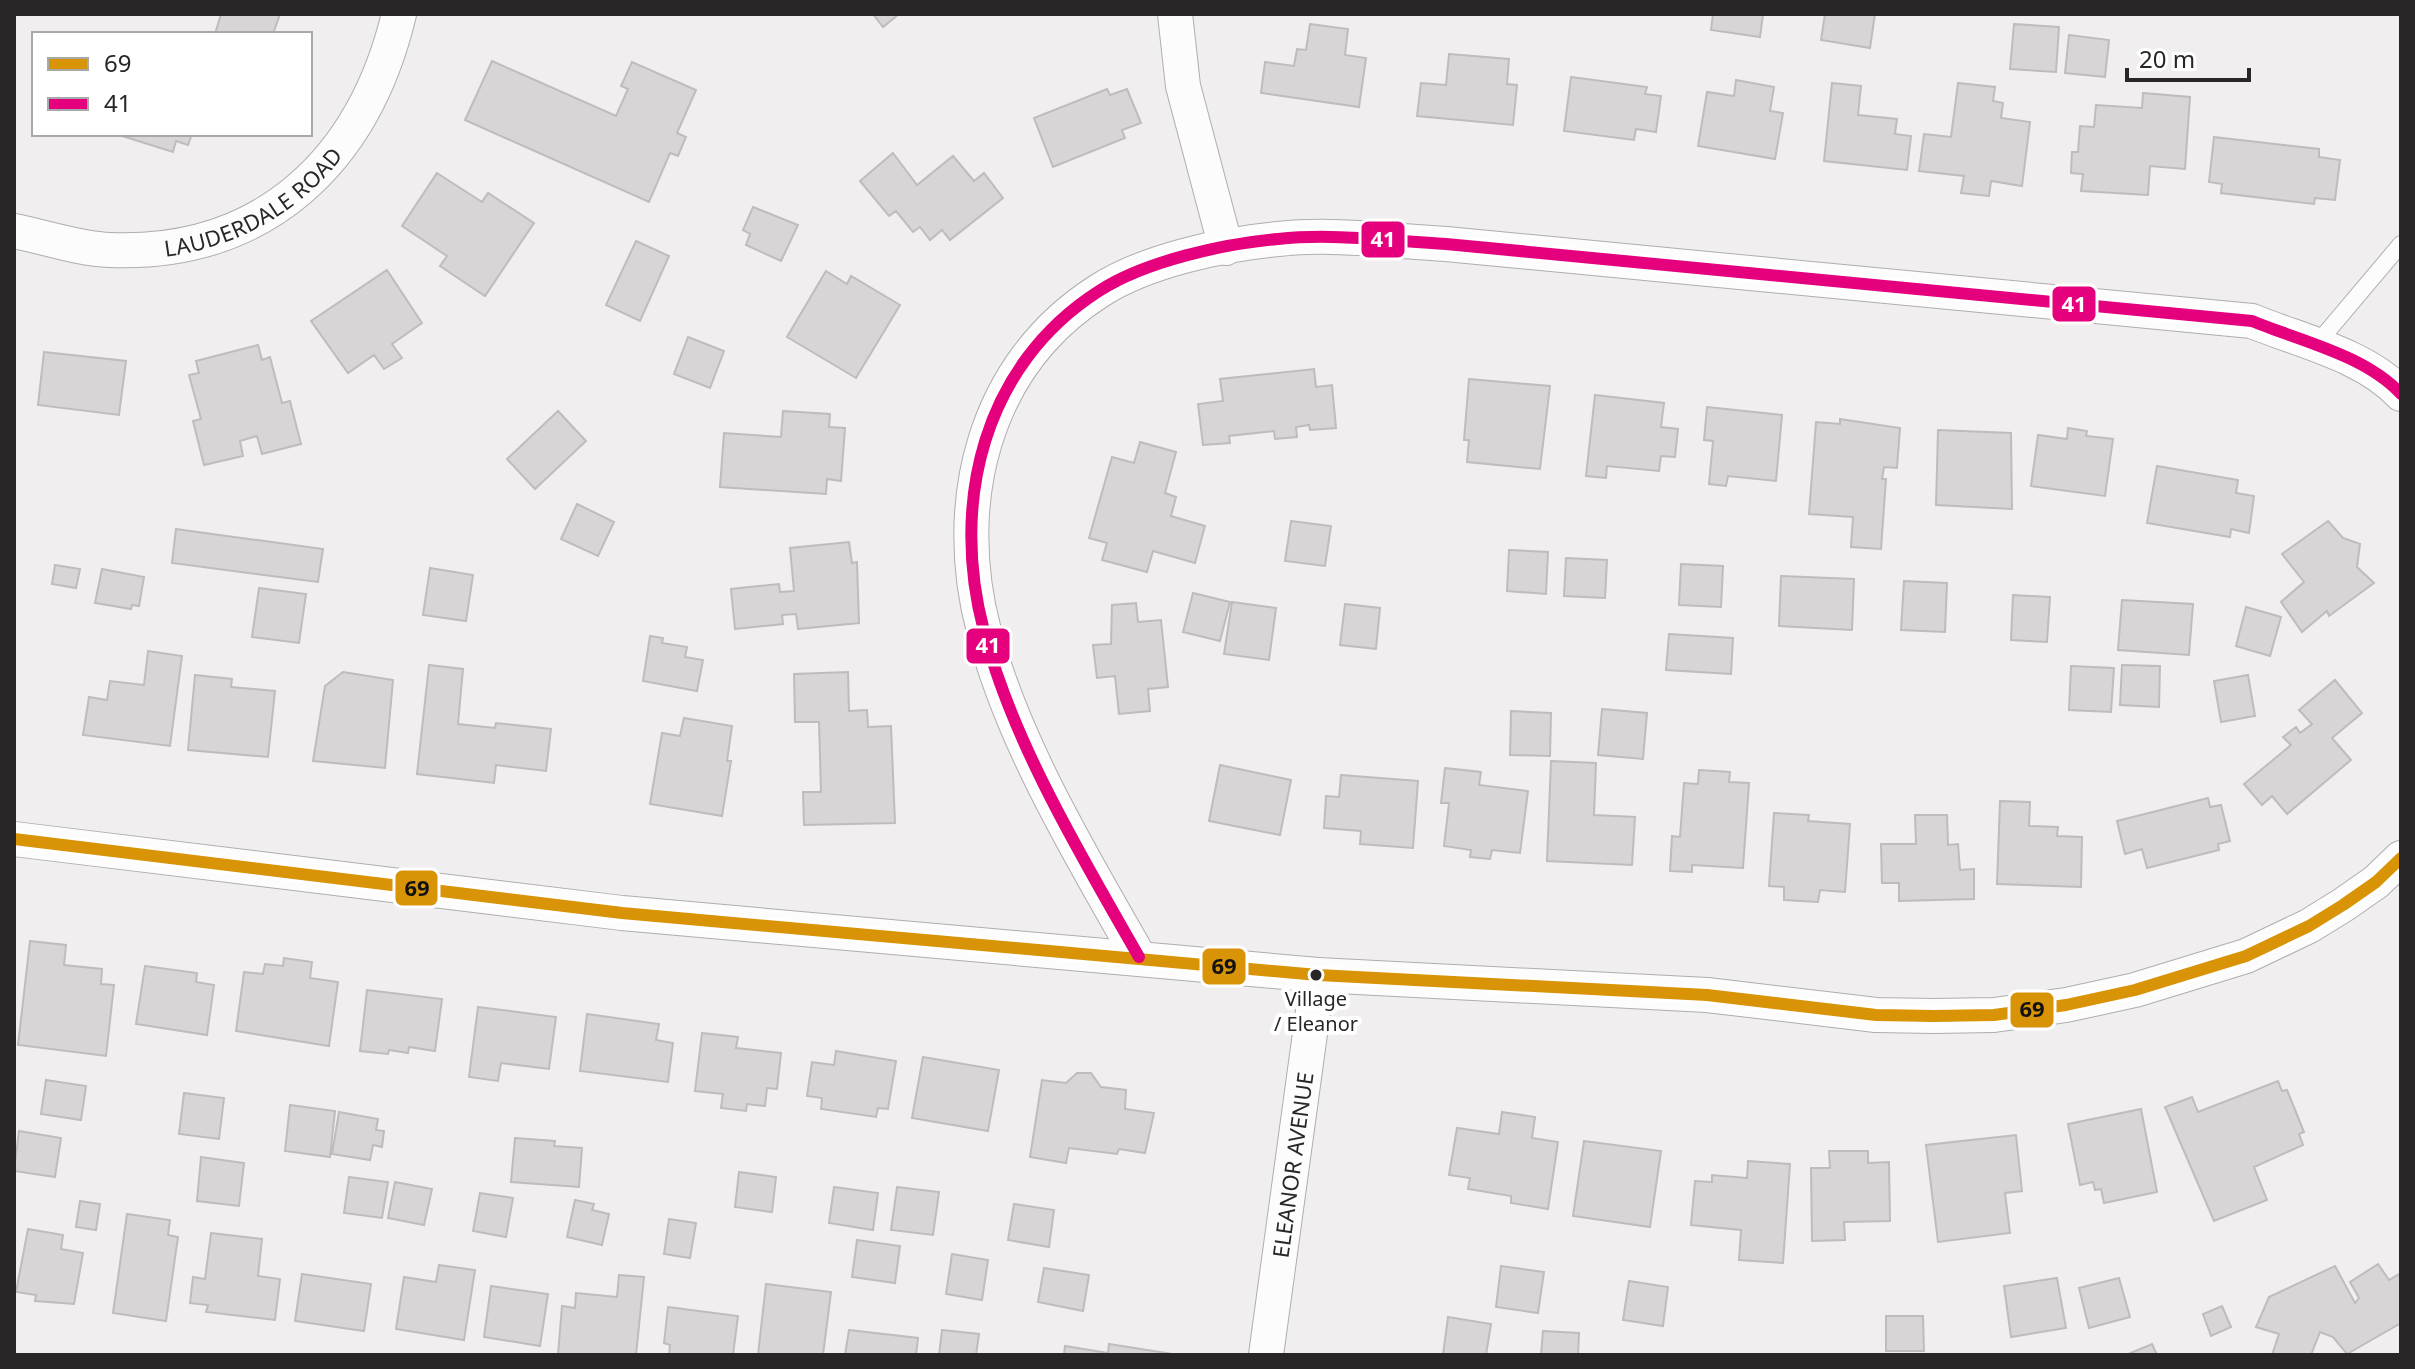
<svg xmlns="http://www.w3.org/2000/svg" width="2415" height="1369" font-family="'Noto Sans',sans-serif">
<style>
.building{fill:#d7d5d6;stroke:#bebcbe;stroke-width:2}
.lines{fill:none;stroke-linecap:round;stroke-linejoin:round}
.service-casing{stroke:#afadae;stroke-width:18}
.minor-casing{stroke:#afadae;stroke-width:36}
.service{stroke:#fdfcfd;stroke-width:16}
.minor{stroke:#fdfcfd;stroke-width:34}
.bus-1-casing{stroke:#fff;stroke-width:18}
.bus-2-casing{stroke:#fff;stroke-width:18}
.bus-1{stroke:#d89306;stroke-width:12}
.bus-2{stroke:#e5007d;stroke-width:12}
.bus-dot{fill:#282627;stroke:#fff;stroke-width:3}
.labels{text-anchor:middle;dominant-baseline:central;stroke-width:8;stroke-linejoin:round;paint-order:stroke}
.bus-label{font-size:20px;fill:#282627;stroke:#fff}
.street-label{font-size:22px;fill:#282627;stroke:#fff}
.line-badge{stroke:#fff;stroke-width:3}
.badge-label{font-size:22px;text-anchor:middle;font-weight:bold;fill:#fff}
.pale-badge-label{font-size:22px;text-anchor:middle;font-weight:bold;fill:#111}
</style>
<rect width="100%" height="100%" fill="#f0eeef"/>
<path class="building" d="M221,14H280L273,34H215Z
M873,14H899L883,27Z
M1713,14H1763L1760,37L1711,30Z
M1825,14H1875L1870,48L1821,40Z
M1310,24L1348,29L1345,55L1366,58L1359,107L1261,93L1265,62L1294,66L1297,49L1306,50Z
M2014,24L2059,27L2056,72L2010,69Z
M2069,35L2109,40L2105,77L2065,73Z
M1449,54L1509,59L1507,84L1517,85L1513,125L1417,116L1421,83L1446,85Z
M492,61L616,116L628,89L621,86L632,62L696,90L677,133L686,137L678,156L670,153L649,202L465,120Z
M1571,77L1647,87L1645,94L1661,96L1656,132L1636,129L1634,140L1564,131Z
M1736,80L1774,87L1770,111L1783,113L1775,159L1698,146L1707,92L1734,96Z
M1832,83L1861,86L1858,115L1897,119L1895,134L1911,136L1907,170L1824,161Z
M1958,83L1995,87L1993,101L2003,103L2001,118L2030,122L2022,186L1991,181L1989,196L1961,193L1964,176L1919,171L1924,134L1951,137Z
M1107,89L1110,95L1127,89L1141,123L1122,130L1125,138L1053,167L1034,118Z
M2143,93L2190,97L2185,169L2150,166L2148,195L2081,191L2083,174L2071,173L2072,152H2078L2080,126L2094,127L2096,105L2142,108Z
M116,134H192L188,145L176,141L173,152Z
M2214,137L2319,149V157L2340,160L2335,200L2315,198L2314,204L2221,193L2222,184L2209,182Z
M893,153L917,185L953,156L974,181L984,173L1003,198L950,240L942,230L930,240L920,227L913,232L896,211L889,216L860,181Z
M437,173L482,202L488,193L534,223L485,296L440,266L447,256L402,226Z
M753,207L798,225L781,261L746,245L750,234L743,230Z
M636,241L669,256L640,321L606,305Z
M387,270L422,323L392,344L402,358L384,369L374,355L348,373L311,321Z
M826,271L847,284L851,276L900,305L856,378L787,337Z
M688,337L724,351L710,388L674,374Z
M258,345L262,360L270,357L282,403L290,401L301,444L262,454L257,436L240,441L243,456L204,465L193,421L201,419L189,375L199,373L196,361Z
M44,352L126,361L119,415L38,405Z
M1314,369L1316,387L1332,385L1336,428L1310,430L1309,425L1296,427L1297,437L1275,439L1274,431L1229,436L1230,443L1203,445L1198,404L1223,401L1220,379Z
M1469,379L1550,386L1540,469L1467,462L1469,440H1464Z
M1595,395L1664,403L1661,427L1678,429L1675,457L1661,456L1659,471L1607,466L1606,478L1586,476Z
M1707,407L1782,415L1776,481L1728,476L1726,486L1709,484L1713,441L1704,440Z
M558,411L586,441L535,489L507,459Z
M783,411L830,414L829,427L845,428L841,481L827,479L826,494L720,487L724,433L781,437Z
M1840,419L1900,428L1897,468L1884,467L1882,479H1886L1881,549L1851,547L1853,517L1809,514L1816,422L1840,424Z
M2068,428L2087,431L2086,436L2113,439L2105,496L2031,486L2038,435L2067,439Z
M1938,430L2011,433L2012,509L1936,505Z
M1140,442L1176,452L1165,493L1176,497L1171,516L1205,526L1195,563L1153,551L1147,572L1102,560L1107,543L1089,538L1112,457L1134,463Z
M2157,466L2238,480L2236,493L2254,496L2249,533L2231,529L2230,537L2147,523Z
M577,504L614,522L598,556L561,539Z
M1291,521L1331,526L1325,566L1285,561Z
M2328,521L2343,538L2360,544L2357,567L2374,583L2329,616L2327,611L2302,632L2281,602L2304,582L2282,554Z
M176,529L323,549L318,582L172,563Z
M849,542L852,563L857,562L859,623L798,629L796,614L782,615L783,624L735,629L731,589L779,584L780,592L794,591L790,548Z
M1509,550L1548,552L1546,594L1507,591Z
M1566,558L1607,560L1605,598L1564,596Z
M1681,564L1723,566L1721,607L1679,605Z
M55,565L80,569L76,588L52,584Z
M430,568L473,575L466,621L423,615Z
M102,569L144,577L139,606L132,605L131,609L95,603Z
M1781,576L1854,579L1852,630L1779,626Z
M1904,581L1947,583L1945,632L1901,630Z
M259,588L306,594L299,643L252,637Z
M1193,593L1230,602L1220,641L1183,632Z
M2013,595L2050,597L2047,642L2011,640Z
M2122,600L2193,604L2189,655L2118,650Z
M1232,602L1276,608L1269,660L1224,654Z
M1136,603L1138,622L1161,620L1168,687L1148,689L1150,711L1119,714L1115,676L1097,678L1093,645L1111,644L1112,605Z
M1345,604L1380,608L1376,649L1340,645Z
M2246,607L2281,617L2270,656L2236,646Z
M1669,634L1733,638L1731,674L1666,670Z
M650,636L663,638L662,643L687,647L685,657L703,660L697,691L643,681Z
M148,651L182,656L170,746L83,735L89,697L107,700L110,681L144,685Z
M429,665L463,669L458,724L495,728L496,723L551,729L546,771L496,765L494,783L417,774Z
M2122,665L2160,666L2159,707L2120,705Z
M2071,666L2114,668L2111,712L2069,710Z
M343,672L393,680L385,768L313,761L325,686Z
M848,672L849,711L867,710L868,727L891,726L895,823L804,825L803,792H821L819,722H795L794,674Z
M195,675L232,679L231,687L275,691L268,757L188,750Z
M2248,675L2255,716L2221,722L2214,681Z
M2335,680L2362,713L2332,738L2351,760L2287,814L2272,796L2262,805L2244,784L2291,745L2283,737L2296,727L2300,733L2312,724L2299,710Z
M1602,709L1647,713L1643,759L1598,755Z
M1511,711L1551,713L1550,756L1510,755Z
M684,718L732,726L727,761H731L722,816L650,804L662,733L680,736Z
M1551,761L1596,763L1594,815L1635,817L1632,865L1547,861Z
M1220,765L1291,780L1280,835L1209,821Z
M1445,768L1481,772L1479,785L1528,791L1520,853L1492,850L1490,859L1470,857L1471,850L1444,846L1449,803H1441Z
M1699,770L1730,772L1729,782L1749,783L1743,868L1692,865V872L1670,871L1672,836L1680,837L1684,783L1698,784Z
M1341,775L1418,781L1413,848L1360,844L1361,831L1324,828L1326,796L1339,797Z
M2208,798L2210,807L2221,805L2230,841L2218,844L2219,850L2147,868L2142,849L2125,854L2117,821Z
M2000,801L2030,802L2029,826L2058,827L2057,836L2082,837L2081,887L1997,884Z
M1774,813L1809,815L1808,821L1850,824L1845,892L1820,890L1818,902L1784,900V887L1769,886Z
M1915,815H1947L1948,845L1958,844L1960,870L1974,869V899L1899,901V883H1882L1881,844H1916Z
M30,941L66,945L64,965L102,969L101,984L114,985L106,1056L18,1045Z
M284,958L312,962L310,978L338,982L329,1046L236,1031L244,972L263,974L265,964L283,966Z
M145,966L197,973L196,982L214,985L207,1035L136,1024Z
M367,990L442,999L435,1051L409,1047L408,1053L389,1050L388,1054L360,1051Z
M478,1007L556,1017L549,1069L501,1063L498,1081L469,1077Z
M587,1014L659,1024L656,1040L673,1043L668,1082L580,1071Z
M702,1033L738,1037L736,1048L781,1053L777,1089L767,1088L765,1106L747,1104L746,1111L721,1108L723,1094L695,1091Z
M836,1051L896,1061L888,1109L878,1108L876,1117L821,1109L822,1098L807,1096L812,1062L834,1065Z
M923,1057L999,1070L988,1131L912,1118Z
M1077,1073H1091L1101,1087L1126,1090L1125,1109L1154,1113L1145,1153L1119,1149L1117,1154L1069,1148L1066,1163L1030,1157L1042,1080L1066,1083Z
M46,1080L86,1086L81,1120L41,1114Z
M2278,1081L2282,1091L2287,1090L2304,1132L2299,1134L2303,1145L2254,1167L2267,1200L2214,1221L2165,1107L2192,1097L2198,1112Z
M184,1093L224,1098L219,1139L179,1134Z
M290,1105L335,1111L330,1157L285,1151Z
M2141,1109L2157,1192L2104,1203L2101,1189L2095,1190L2093,1182L2080,1185L2068,1124Z
M339,1112L378,1119L376,1130L384,1131L382,1147L373,1145L370,1160L332,1154Z
M1502,1112L1535,1117L1532,1138L1558,1142L1548,1209L1511,1203V1196L1468,1189L1470,1178L1449,1175L1457,1128L1499,1134Z
M19,1131L61,1138L55,1177L14,1171Z
M2016,1135L2022,1191L2005,1193L2010,1233L1938,1242L1926,1145Z
M515,1138L555,1141L554,1146L582,1148L579,1187L511,1182Z
M1584,1141L1661,1151L1650,1227L1573,1216Z
M1829,1151H1868V1163L1889,1162L1890,1221L1844,1222L1845,1240L1812,1241L1811,1168H1830Z
M201,1157L244,1163L239,1206L197,1201Z
M1748,1161L1790,1164L1783,1263L1739,1260L1741,1230L1691,1225L1695,1181L1712,1182V1175L1747,1178Z
M739,1172L776,1177L772,1212L735,1207Z
M349,1177L388,1182L382,1218L344,1213Z
M395,1182L432,1189L424,1225L388,1218Z
M834,1187L878,1193L873,1230L829,1223Z
M897,1187L939,1192L933,1235L891,1230Z
M480,1193L513,1198L506,1237L473,1231Z
M575,1200L594,1204L592,1210L609,1214L602,1245L567,1237Z
M80,1201L100,1204L96,1230L76,1227Z
M1014,1204L1054,1210L1049,1247L1008,1240Z
M127,1214L170,1220L168,1235L178,1237L166,1321L113,1313Z
M669,1219L696,1223L690,1258L664,1254Z
M28,1229L63,1235L61,1249L83,1253L74,1304L35,1301L36,1295L16,1292Z
M211,1233L262,1239L258,1276L280,1279L275,1320L206,1312L208,1305L190,1303L193,1277L205,1279Z
M857,1240L900,1246L895,1283L852,1277Z
M952,1254L988,1260L982,1300L946,1294Z
M2378,1264L2389,1280L2401,1273V1323L2347,1354L2333,1337L2320,1332L2311,1355H2272L2279,1334L2256,1327L2269,1297L2335,1266L2355,1303L2359,1298L2350,1282Z
M439,1265L475,1270L464,1340L396,1329L404,1277L436,1282Z
M1501,1266L1544,1272L1538,1313L1496,1307Z
M1044,1268L1089,1275L1083,1311L1038,1302Z
M302,1274L371,1284L364,1331L295,1321Z
M619,1275L644,1277L636,1355H558L562,1306L575,1308L576,1293L617,1297Z
M2057,1278L2066,1328L2011,1337L2004,1286Z
M2119,1278L2130,1317L2089,1328L2079,1288Z
M1629,1281L1668,1287L1663,1326L1623,1320Z
M766,1284L831,1292L823,1355H758Z
M491,1286L548,1294L540,1346L484,1337Z
M2222,1306L2231,1327L2211,1336L2203,1314Z
M668,1307L738,1316L733,1355H669L670,1345L664,1343Z
M1886,1316H1923L1924,1351H1886Z
M1448,1317L1491,1324L1486,1355H1443Z
M849,1330L918,1338L916,1355H845Z
M942,1330L979,1334L976,1355H939Z
M1543,1331L1579,1333L1578,1355H1541Z
M1109,1344L1173,1354V1355H1064L1065,1346L1108,1353Z
M2152,1344L2157,1355H2126Z"/>
<g class="lines">
<defs>
<path id="service" d="M2315,346L2401,244"/>
<g id="minor">
<path d="M1175,14L1183,86L1226,248"/>
<path id="s1" d="M14,231C45,237 79,249 110,250C265,256 364,160 399,14"/>
<path d="M14,839L622,913L1318,975L1707,995L1876,1015L1934,1016L1994,1015L2066,1005L2135,990L2246,956L2309,926L2343,905L2376,882L2401,858"/>
<path d="M1139,957C1083,859 1012,741 984,631C950,503 983,365 1099,291C1145,261 1223,244 1278,239C1333,233 1391,241 1446,244L2252,321C2300,341 2365,355 2401,394"/>
<path id="s2" d="M1266,1355L1318,975"/>
</g>
</defs>
<use href="#service" class="service-casing"/>
<use href="#minor" class="minor-casing"/>
<use href="#service" class="service"/>
<use href="#minor" class="minor"/>
<defs>
<path id="bus-1" d="M14,839L622,913L1318,975L1707,995L1876,1015L1934,1016L1994,1015L2066,1005L2135,990L2246,956L2309,926L2343,905L2376,882L2401,858"/>
<path id="bus-2" d="M1139,957C1083,859 1012,741 984,631C950,503 983,365 1099,291C1145,261 1223,244 1278,239C1333,233 1391,241 1446,244L2252,321C2300,341 2365,355 2401,394"/>
</defs>
<use href="#bus-1" class="bus-1-casing"/>
<use href="#bus-2" class="bus-2-casing"/>
<use href="#bus-1" class="bus-1"/>
<use href="#bus-2" class="bus-2"/>
</g>
<circle class="bus-dot" cx="1316" cy="975" r="7"/>
<g class="labels">
<g class="bus-label">
<text x="1316" y="998">Village<tspan x="1316" dy="25">/ Eleanor</tspan></text>
</g>
<g class="street-label">
<text stroke="none"><textPath href="#s1" startOffset="254">LAUDERDALE ROAD</textPath></text>
<text stroke="none"><textPath href="#s2" startOffset="192">ELEANOR AVENUE</textPath></text>
</g>
</g>
<g class="line-badge">
<rect x="1360" y="220" width="46" height="39" rx="8" fill="#e5007d"/>
<rect x="2051" y="285" width="46" height="38" rx="8" fill="#e5007d"/>
<rect x="965" y="627" width="46" height="38" rx="8" fill="#e5007d"/>
<rect x="394" y="869" width="45" height="38" rx="8" fill="#d89306"/>
<rect x="1201" y="947" width="46" height="39" rx="8" fill="#d89306"/>
<rect x="2009" y="991" width="46" height="38" rx="8" fill="#d89306"/>
</g>
<g class="badge-label">
<text x="1383" y="247">41</text>
<text x="2074" y="312">41</text>
<text x="988" y="653">41</text>
</g>
<g class="pale-badge-label">
<text x="417" y="896">69</text>
<text x="1224" y="974">69</text>
<text x="2032" y="1017">69</text>
</g>
<rect width="2415" height="1369" fill="none" stroke="#282627" stroke-width="32"/>
<rect x="32" y="32" width="280" height="104" fill="#ffffff" stroke="#a9a8a9" stroke-width="2"/>
<rect x="48" y="58" width="40" height="12" fill="#d89306" stroke="#a9a8a9" stroke-width="2"/>
<text x="104" y="72" font-size="24" fill="#282627">69</text>
<rect x="48" y="98" width="40" height="12" fill="#e5007d" stroke="#a9a8a9" stroke-width="2"/>
<text x="104" y="112" font-size="24" fill="#282627">41</text>
<path d="M2127 68v12h122v-12" fill="none" stroke="#282627" stroke-width="4"/>
<text x="2139" y="68" font-size="24" fill="#282627" stroke="#ffffff" stroke-width="6" paint-order="stroke">20 m</text>
</svg>
